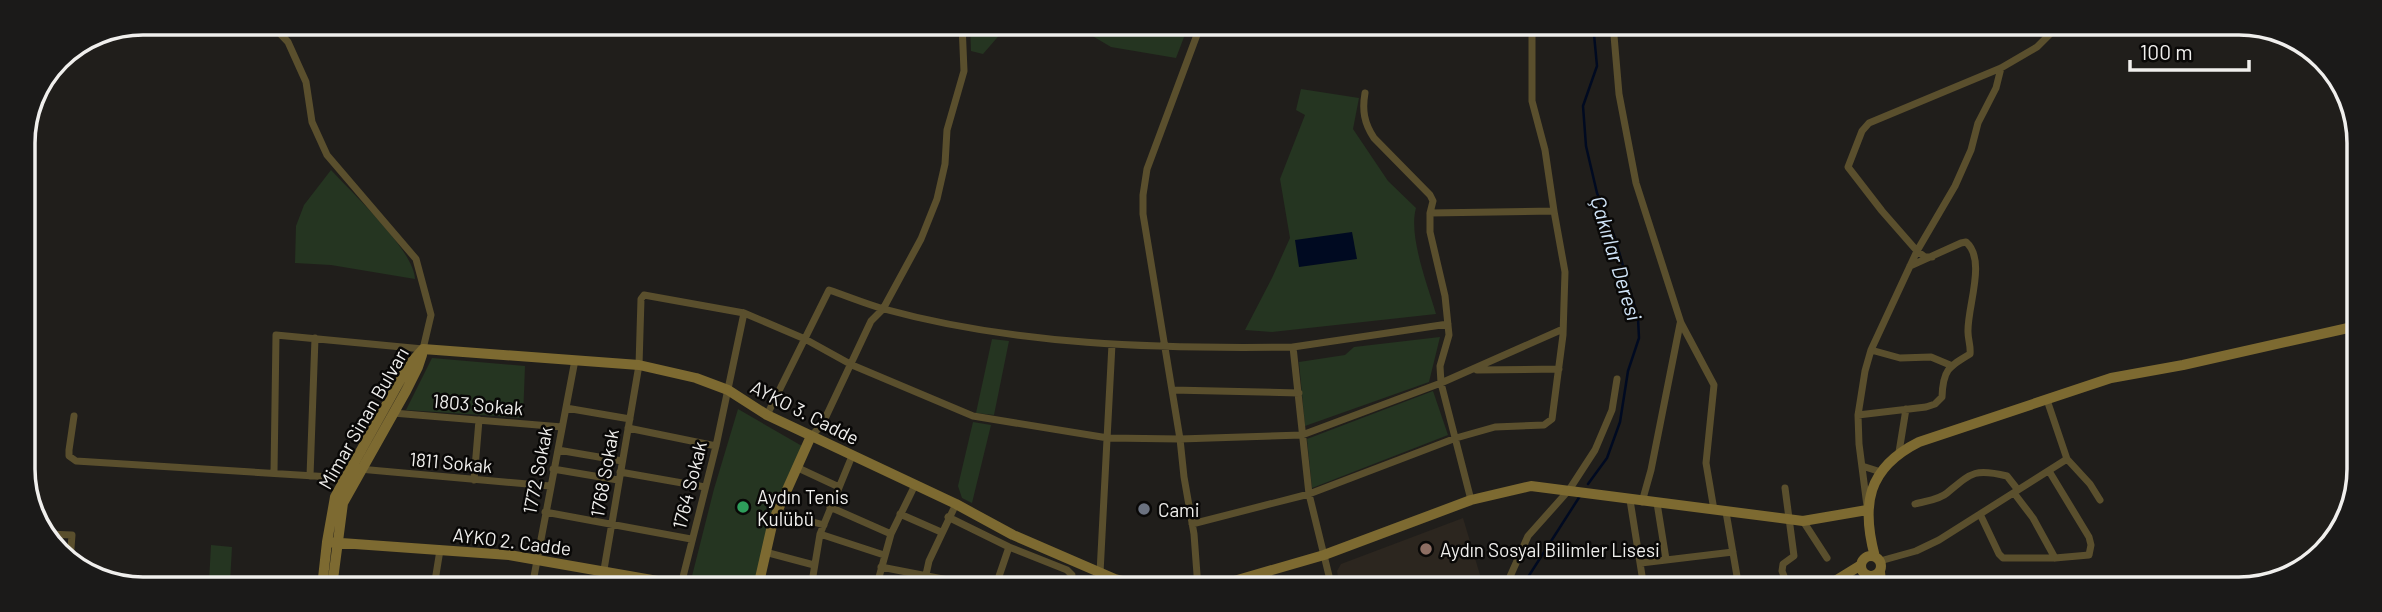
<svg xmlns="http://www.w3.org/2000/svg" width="2382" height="612" font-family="Barlow,sans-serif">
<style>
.built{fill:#2c261f}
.green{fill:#253521}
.water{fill:#000a21}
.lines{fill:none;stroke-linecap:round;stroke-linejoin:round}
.stream{stroke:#000a21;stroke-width:2.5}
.street{stroke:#5a4f2d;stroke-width:7}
.secondary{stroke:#7d6a31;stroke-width:10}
.leisure-dot{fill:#2e9e5b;stroke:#090807;stroke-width:2.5}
.worship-dot{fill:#6b7280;stroke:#090807;stroke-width:2.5}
.education-dot{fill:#8d6e63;stroke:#090807;stroke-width:2.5}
.labels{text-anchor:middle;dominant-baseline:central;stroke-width:5;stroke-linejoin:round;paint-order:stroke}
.street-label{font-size:19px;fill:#f0efed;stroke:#090807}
.poi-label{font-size:19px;fill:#f0efed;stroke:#090807;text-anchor:start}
.water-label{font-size:21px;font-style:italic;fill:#d0e4f8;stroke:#090807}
.rim{fill:none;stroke:#f0efed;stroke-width:3.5}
</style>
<rect width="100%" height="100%" fill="#201e1b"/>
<path class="built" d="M1463,518L1483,585L1480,588H1340L1337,571L1341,564Z"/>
<path class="green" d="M970,24H1009L983,54L971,51Z
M1060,24H1189L1176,58L1111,47L1079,28Z
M1301,89L1359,98L1353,129L1388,181L1416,208C1408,236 1428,286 1436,314L1272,332L1245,330L1272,278L1290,238L1280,179L1305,115L1296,110Z
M331,170C352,193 414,250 415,279L331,265L295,263L296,226L304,205Z
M1440,337L1429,382L1305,426L1299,362L1345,355L1354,347Z
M992,339L1009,341L994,415L976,413Z
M432,358L525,366L523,418L406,410Z
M1433,391L1448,435L1312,488L1307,439Z
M738,409L802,446L755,587H705L690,584L714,489Z
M973,422L991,425L972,503L962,498L958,486Z
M211,545L232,547L230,583L209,582Z"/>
<path class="water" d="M1352,232L1357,259L1299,267L1295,240Z"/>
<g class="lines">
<path class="stream" d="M1588,484L1607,458L1620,422L1628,371L1639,338L1638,318L1615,238L1597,193L1586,146L1583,106L1597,66L1593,24
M1521,588L1580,496"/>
<path class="street" d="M270,23L288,42L306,82L312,122L327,155L416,259L431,315L423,349L276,335L274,473
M1532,24V101L1545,150L1554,211
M1613,24L1619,94L1636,183L1681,323L1714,385L1706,463L1714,510
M1365,93C1362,110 1364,123 1374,138L1430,195L1433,201L1430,213
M1932,257H1925L1917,251L1882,211L1848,167L1862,131L1869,123L2001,68L2037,47L2059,25
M744,313L805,339L852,365L973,416L1108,438L1180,439L1302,435L1441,383L1563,329
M1293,347L1448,324
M1871,350L1900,358L1931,357L1950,365
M1477,370L1559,369
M1172,390L1299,393
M2047,400L2067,459L2090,484L2100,500
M566,408L630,419
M393,413L562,427
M767,415L829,290C847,296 866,304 884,309C1015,345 1158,349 1293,347L1309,494L1332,588
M1858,415L1926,407L1935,404L1942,397C1943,370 1948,367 1970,354C1971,346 1968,340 1968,332C1967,307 1987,260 1966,242L1961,243L1910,266
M74,416L69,450V456L76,461L347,478
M628,428L716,446
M811,436L822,425L871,321L883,309L921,239L937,199L945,164L947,130L964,71L962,24
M558,450L622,461
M1899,452L1906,409
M1862,466L1881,472
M796,467L839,487
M359,469L550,486
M553,469L618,480
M620,472L705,487
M310,476L315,338
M474,480L479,420
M1785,488L1794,556L1783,564L1782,571L1789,589
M2014,493L2033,518L2055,558
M1630,500L1644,588
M1642,502L1651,470L1680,324
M1657,503L1666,559
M1915,504C1925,501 1939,500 1947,493C1971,473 1974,468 2007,476L2018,490
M1867,506L1859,444L1858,415L1865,371L1871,350L1917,251L1955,186L1971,150L1978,123L1996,88L2001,68
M830,507L891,534
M545,512L691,539
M777,512L824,525
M1726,512L1739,588
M900,514L941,532
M1980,514L1999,554L2003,558H2055L2089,555L2091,545L2089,537L2049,471
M948,517L1009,547L1067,570L1072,575L1070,588
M1803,521L1827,558
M1192,524L1309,494L1456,438L1495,427L1544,425L1552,419L1563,335L1565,272L1554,211L1430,213V232L1445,296L1449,335L1440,366L1441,383L1471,500
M47,534L72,535L70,561
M820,534L884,555
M765,552L814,565
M1880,561L1916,551L1939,540L2067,459
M1641,563L1733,552
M881,567L989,588
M1268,572L1271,588
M1100,573L1112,344
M434,587L440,550
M532,587L575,360
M601,587L639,365L641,299L644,295L744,313L716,446L683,577L684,587
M811,588L820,534L852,456
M876,588L891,534L915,485
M923,588L929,561L956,504
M995,588L1009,547
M1198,588L1194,534L1184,477L1180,439L1143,214V195L1147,169L1201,24
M1505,588L1528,536L1569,490L1595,450L1612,410L1617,379"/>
<path class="secondary" d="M423,349L639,365L696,378L728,390L767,415L956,504L1013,535L1115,579L1149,588
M327,542L509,555L669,583L681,587
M1861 566a10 10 0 1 1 20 0a10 10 0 1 1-20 0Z
M1875,557C1861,505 1867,468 1919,442L2111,378L2183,365L2357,326
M1880,572L1882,589
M322,587L327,542L335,497L408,366L423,349
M332,587L343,503L406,391L418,367L422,355
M758,587L773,521L811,436
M1210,588L1324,555L1471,500L1531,486L1803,521L1867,510
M1822,589L1861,565"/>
</g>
<circle class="leisure-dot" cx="743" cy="507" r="7"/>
<circle class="worship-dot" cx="1144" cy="509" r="7"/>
<circle class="education-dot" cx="1426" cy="549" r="7"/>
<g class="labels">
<g class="street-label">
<text transform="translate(478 404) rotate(5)">1803 Sokak</text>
<text transform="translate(805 412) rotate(27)">AYKO 3. Cadde</text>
<text transform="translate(363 418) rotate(-60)">Mimar Sinan Bulvarı</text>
<text transform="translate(451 462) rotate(5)">1811 Sokak</text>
<text transform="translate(537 470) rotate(-79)">1772 Sokak</text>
<text transform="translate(604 473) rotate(-80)">1768 Sokak</text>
<text transform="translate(689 485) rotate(-76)">1764 Sokak</text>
<text transform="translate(512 541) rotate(7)">AYKO 2. Cadde</text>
</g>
<g class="poi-label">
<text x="757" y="496">Aydın Tenis<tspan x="757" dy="22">Kulübü</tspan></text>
<text x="1158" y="509">Cami</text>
<text x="1440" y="549">Aydın Sosyal Bilimler Lisesi</text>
</g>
<g class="water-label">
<text transform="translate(1617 258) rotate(73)">Çakırlar Deresi</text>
</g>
</g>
<path d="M0 0H2382V612H0ZM143 35H2239A108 108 0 0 1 2347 143V469A108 108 0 0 1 2239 577H143A108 108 0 0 1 35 469V143A108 108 0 0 1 143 35Z" fill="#1b1a19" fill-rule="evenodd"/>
<path class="rim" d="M143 35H2239A108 108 0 0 1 2347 143V469A108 108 0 0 1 2239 577H143A108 108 0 0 1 35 469V143A108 108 0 0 1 143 35Z"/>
<path d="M2130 60v10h119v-10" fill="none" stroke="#f0efed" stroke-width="3.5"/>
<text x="2140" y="60" font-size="21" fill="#f0efed" stroke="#090807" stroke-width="5" paint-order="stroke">100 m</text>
</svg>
